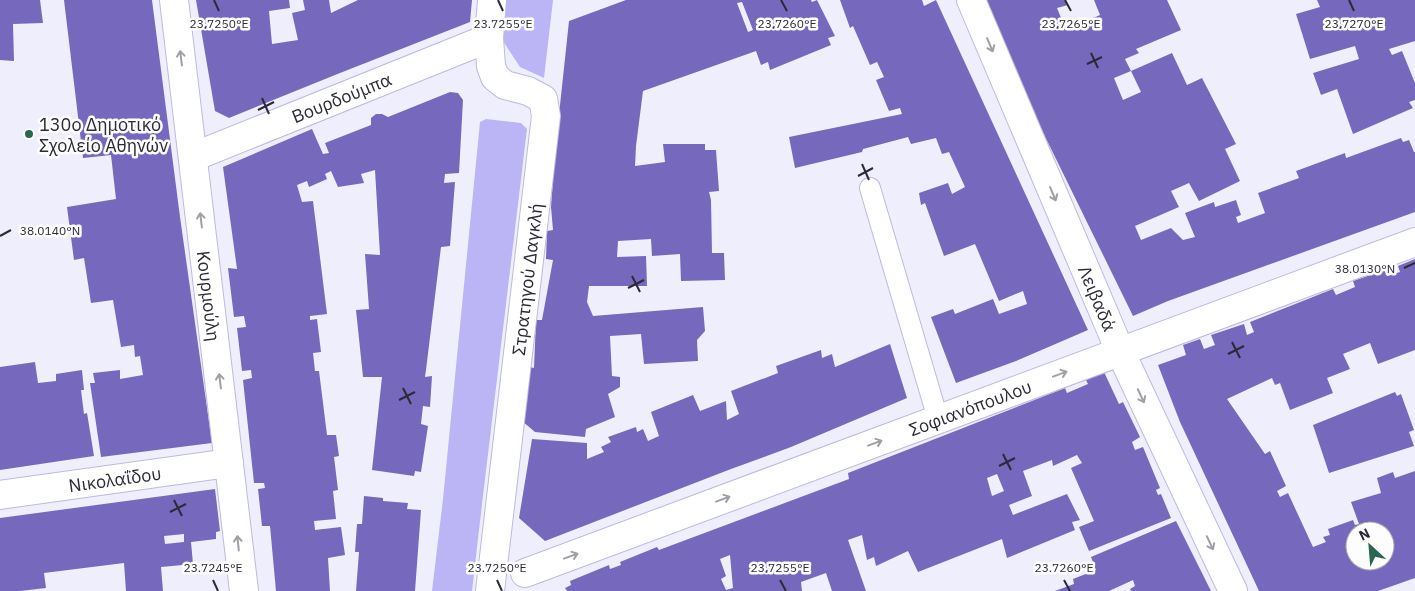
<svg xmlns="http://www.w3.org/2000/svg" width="1415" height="591" font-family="'IBM Plex Sans',sans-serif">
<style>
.green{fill:#bbb4f5}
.building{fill:#7668bc;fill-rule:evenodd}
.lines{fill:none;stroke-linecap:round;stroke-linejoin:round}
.lane-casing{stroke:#bdbadd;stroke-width:22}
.street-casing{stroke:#bdbadd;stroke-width:30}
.lane{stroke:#fff;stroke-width:20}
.street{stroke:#fff;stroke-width:28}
.oneway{stroke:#a09fa5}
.ticks{fill:none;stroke:#2c2a38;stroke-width:2}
.poi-dot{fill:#296753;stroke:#fdfdfd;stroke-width:2}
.labels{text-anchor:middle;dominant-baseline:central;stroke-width:5;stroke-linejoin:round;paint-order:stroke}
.street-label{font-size:18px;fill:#2c2a38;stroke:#fdfdfd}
.poi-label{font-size:18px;fill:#2c2a38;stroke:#fdfdfd;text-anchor:start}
.ticks-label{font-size:12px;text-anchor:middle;fill:#2c2a38;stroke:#fdfdfd;stroke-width:5;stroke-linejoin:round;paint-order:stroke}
</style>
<rect width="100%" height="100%" fill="#efeefd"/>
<path class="green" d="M504,0H553L544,78L520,67L503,41Z
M486,119L521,123L527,129L482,504L472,591H432L443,499L480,122Z"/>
<path class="building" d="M0,0H40L43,23L13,24L14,61L0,60Z
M64,0H152L180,217L212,443L101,457L90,383H95L93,373L120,370V379L143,375L140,356L135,357L134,345L121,347L113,300L91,303L84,258L74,260L67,207L116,199L111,155L83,158Z
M196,0H289L290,8L269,11L272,44L298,40L292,13L305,10L303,0H329L331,13L358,0H472L470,22L340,73L229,118L215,111Z
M626,0H811L812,2L817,0L835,36L828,38L831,45L770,70L768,62L761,65L756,51L643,91L636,146L635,166L665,162L663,144H705V150H716L719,191L709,192L711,200L712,253H724L725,280L681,281L680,254L652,256L651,239L618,241L617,257L646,256L647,286H589L587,302L593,316L703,307L705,331L697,340L698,361L644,364L641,334L610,336L612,376L620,377V387L608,394L615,417L586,429L585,437L535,432L515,415L521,365L534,368L536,320H542L553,260L546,259L547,231L553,230L551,207L555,152L569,21ZM742,2L753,30L748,32L737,3Z
M840,0H922L924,6L936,0L1088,330L1016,361L956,383L931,317L953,309L955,314L993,299L999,314L1027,304L1023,291L999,301L975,244L944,256L925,203L921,205L919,193L948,183L952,194L965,187L949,152L942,154L936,138L911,144L908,137L863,149L862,152L795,168L789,137L902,114L900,108L889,111L876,80L884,77L877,62L870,65L853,26L850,28Z
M982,0H1066L1068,5L1057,8L1066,30L1100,15L1094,0H1167L1181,30L1136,49L1139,53L1125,59L1131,71L1114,78L1123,100L1141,92L1131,71L1172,53L1187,85L1202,78L1236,144L1225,149L1240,181L1199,201L1189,183L1171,191L1179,207L1135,226L1141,240L1171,228L1183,240L1195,237L1185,213L1214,202L1215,207L1236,200L1241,215L1236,217L1238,223L1265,213L1258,193L1299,178L1296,171L1345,153L1346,158L1401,138L1403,142L1409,140L1414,152H1415V212L1168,301L1133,316L1033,112Z
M1317,0H1415V41L1389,49L1392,55L1402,51L1415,83V100L1409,102L1413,108L1353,134L1337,89L1321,95L1313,73L1359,59L1355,46L1310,59L1296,14L1320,7Z
M450,92L458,93L463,100L459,173L445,174L444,183L455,182L450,246L441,247L426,370L425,377L432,376L430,407L423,406L421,424L428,426L421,472L415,471L414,476L372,470L382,377H363L356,310L369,309L365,254L380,255L375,170L361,174L364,183L338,187L331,171L325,174L327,179L309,187L307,181L297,185L302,202L313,201L327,314L310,316V320L317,319L321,352L313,353L315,371H319L327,435H336L339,456L334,457L338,490L333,491L336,519L314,521L315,530L341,527L345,555L328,558L330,591H276L270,526H262L258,489L265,488L264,483H254L243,380L252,378L251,370L242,371L237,328L246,327L244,316L234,317L228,268L237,269L223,167L312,129L323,154L329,153L325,143L371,125V118L376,114H382L388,117Z
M1415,259V350L1378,364L1370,343L1343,354L1350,369L1327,378L1333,393L1290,410L1280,383L1275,385L1272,378L1227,399L1265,454L1270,451L1286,486L1277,491L1280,497L1288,493L1313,547L1326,542L1323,537L1330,535L1328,529L1353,520L1355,525L1359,524L1351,502L1381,493L1377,478L1393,472L1395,478L1415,471V578L1378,591H1259L1180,422L1158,365L1186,355L1183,345L1200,339L1204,349L1215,345L1211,335L1244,324L1247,335L1254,332L1250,322L1333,289L1336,295L1355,287L1353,281L1385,270L1387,276L1400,272L1398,266ZM1355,531H1385V561H1355Z
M890,344L907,398L791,447L731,469L545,541L519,518L532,439L587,443V459L604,452L601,447L611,442L608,437L636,427L637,432L643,429L648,441L659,436L651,412L693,395L700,411L726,401L727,420L739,414L731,391L778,373L776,366L821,350L822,358L832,354L835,367Z
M35,362L38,383L56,381V374L82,370L84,390H81L84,414L87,413L94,456L0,470V367Z
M1104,372L1119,404L1123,402L1140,437L1132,442L1135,450L1143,447L1160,488L1156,490L1158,495L1161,494L1171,518L1089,551L1079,527L1094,521L1071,468L1082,463L1077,455L1053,466L1052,460L1023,471L1032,496L1009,505L1013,515L1067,494L1080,520L1072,522L1075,530L1007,558L1002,539L918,572L908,551L876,566L874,557L867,560L862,535L848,540L866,591H832L826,573L801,582L802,591H567L565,588L571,585L570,581L609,565L610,569L621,565L620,562L657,547L659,550L849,479L848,473L1065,388L1067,393L1088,384L1086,380ZM997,474L1004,491L992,496L987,478ZM730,555L733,588L726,590L721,579L726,576L720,559Z
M1395,392L1397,396L1401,394L1414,430L1409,432L1414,446L1329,473L1313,425Z
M215,489L220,531L216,532V539L191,542L193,564L161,567L163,591H126L124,563L44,573L46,588L20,591H0V518ZM184,534V542L165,544L164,536Z
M364,496L383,498V501L408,503L407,509L421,510L415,591H356L359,552H355L357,524H362Z
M1176,521L1211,591H1131L1130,589L1135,586L1133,580L1109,591H1055L1074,584L1073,579L1096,570L1091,557Z"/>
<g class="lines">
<defs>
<path id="lane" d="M870,188L938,419"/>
<g id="street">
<path id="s1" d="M174,0L244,591"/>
<path id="s2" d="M971,0L1120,351L1233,591"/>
<path id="s3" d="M193,157L489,38"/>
<path id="s4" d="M0,495L229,463"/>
<path id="s5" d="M525,573L1415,242"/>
<path id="s6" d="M490,591L546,116L543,99L528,91L505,85L495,77L491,66L489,38L492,0"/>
</g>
</defs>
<use href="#lane" class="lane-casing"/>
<use href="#street" class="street-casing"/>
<use href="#lane" class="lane"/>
<use href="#street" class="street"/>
</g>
<defs><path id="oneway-shaft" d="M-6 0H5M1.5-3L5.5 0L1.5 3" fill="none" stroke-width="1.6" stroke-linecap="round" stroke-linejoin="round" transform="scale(1.25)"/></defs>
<g class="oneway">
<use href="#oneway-shaft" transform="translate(990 45) rotate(67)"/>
<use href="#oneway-shaft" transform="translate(181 58) rotate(-97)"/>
<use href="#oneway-shaft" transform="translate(1053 194) rotate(67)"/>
<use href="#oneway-shaft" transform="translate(201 220) rotate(-97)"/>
<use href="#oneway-shaft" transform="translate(1060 374) rotate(-20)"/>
<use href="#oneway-shaft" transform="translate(220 381) rotate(-97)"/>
<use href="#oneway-shaft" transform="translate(1141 396) rotate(65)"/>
<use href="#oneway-shaft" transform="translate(875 443) rotate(-20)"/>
<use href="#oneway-shaft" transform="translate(723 499) rotate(-20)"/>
<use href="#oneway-shaft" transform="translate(238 543) rotate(-96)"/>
<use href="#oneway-shaft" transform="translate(1210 543) rotate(65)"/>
<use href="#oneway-shaft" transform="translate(571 556) rotate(-20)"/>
</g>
<path class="ticks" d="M214,0L219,11M498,0L503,11M781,0L787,11M1065,0L1071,11M1349,0L1354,11M1091,53L1098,68M1087,64L1102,57M262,98L269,114M258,110L274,102M862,164L869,180M858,176L873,168M0,236L11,230M1404,268L1415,263M632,276L640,292M628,288L644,280M1232,342L1240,358M1228,354L1244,346M403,388L411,404M399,400L415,392M1003,454L1011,470M999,466L1015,458M174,500L182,516M170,512L186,504M213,580L218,591M497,580L502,591M780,580L786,591M1064,580L1070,591"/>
<circle class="poi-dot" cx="29" cy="134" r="5"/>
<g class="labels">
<g class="street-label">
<text stroke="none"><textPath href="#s3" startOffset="160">Βουρδούμπα</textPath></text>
<text stroke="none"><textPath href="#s6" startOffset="314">Στρατηγού Δαγκλή</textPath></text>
<text stroke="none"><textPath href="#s1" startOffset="298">Κουρμούλη</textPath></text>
<text stroke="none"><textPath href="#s2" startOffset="324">Λειβαδά</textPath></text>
<text stroke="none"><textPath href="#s5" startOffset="475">Σοφιανόπουλου</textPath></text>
<text stroke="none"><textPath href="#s4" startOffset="116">Νικολαΐδου</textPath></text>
</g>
<g class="poi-label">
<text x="39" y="124">130ο Δημοτικό<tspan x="39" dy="21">Σχολείο Αθηνών</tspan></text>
</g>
</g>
<g class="ticks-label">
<text x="219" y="28">23.7250°E</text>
<text x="503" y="28">23.7255°E</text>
<text x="787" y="28">23.7260°E</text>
<text x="1071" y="28">23.7265°E</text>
<text x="1354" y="28">23.7270°E</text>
<text x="50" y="235">38.0140°N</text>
<text x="1365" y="273">38.0130°N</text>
<text x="213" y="572">23.7245°E</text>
<text x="497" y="572">23.7250°E</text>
<text x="780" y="572">23.7255°E</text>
<text x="1064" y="572">23.7260°E</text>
</g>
<g transform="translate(1370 546) rotate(334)"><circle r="24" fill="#fdfdfd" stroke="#a9a9ae"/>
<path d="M0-4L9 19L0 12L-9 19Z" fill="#296753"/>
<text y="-8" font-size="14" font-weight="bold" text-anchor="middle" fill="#2c2a38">N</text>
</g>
</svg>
